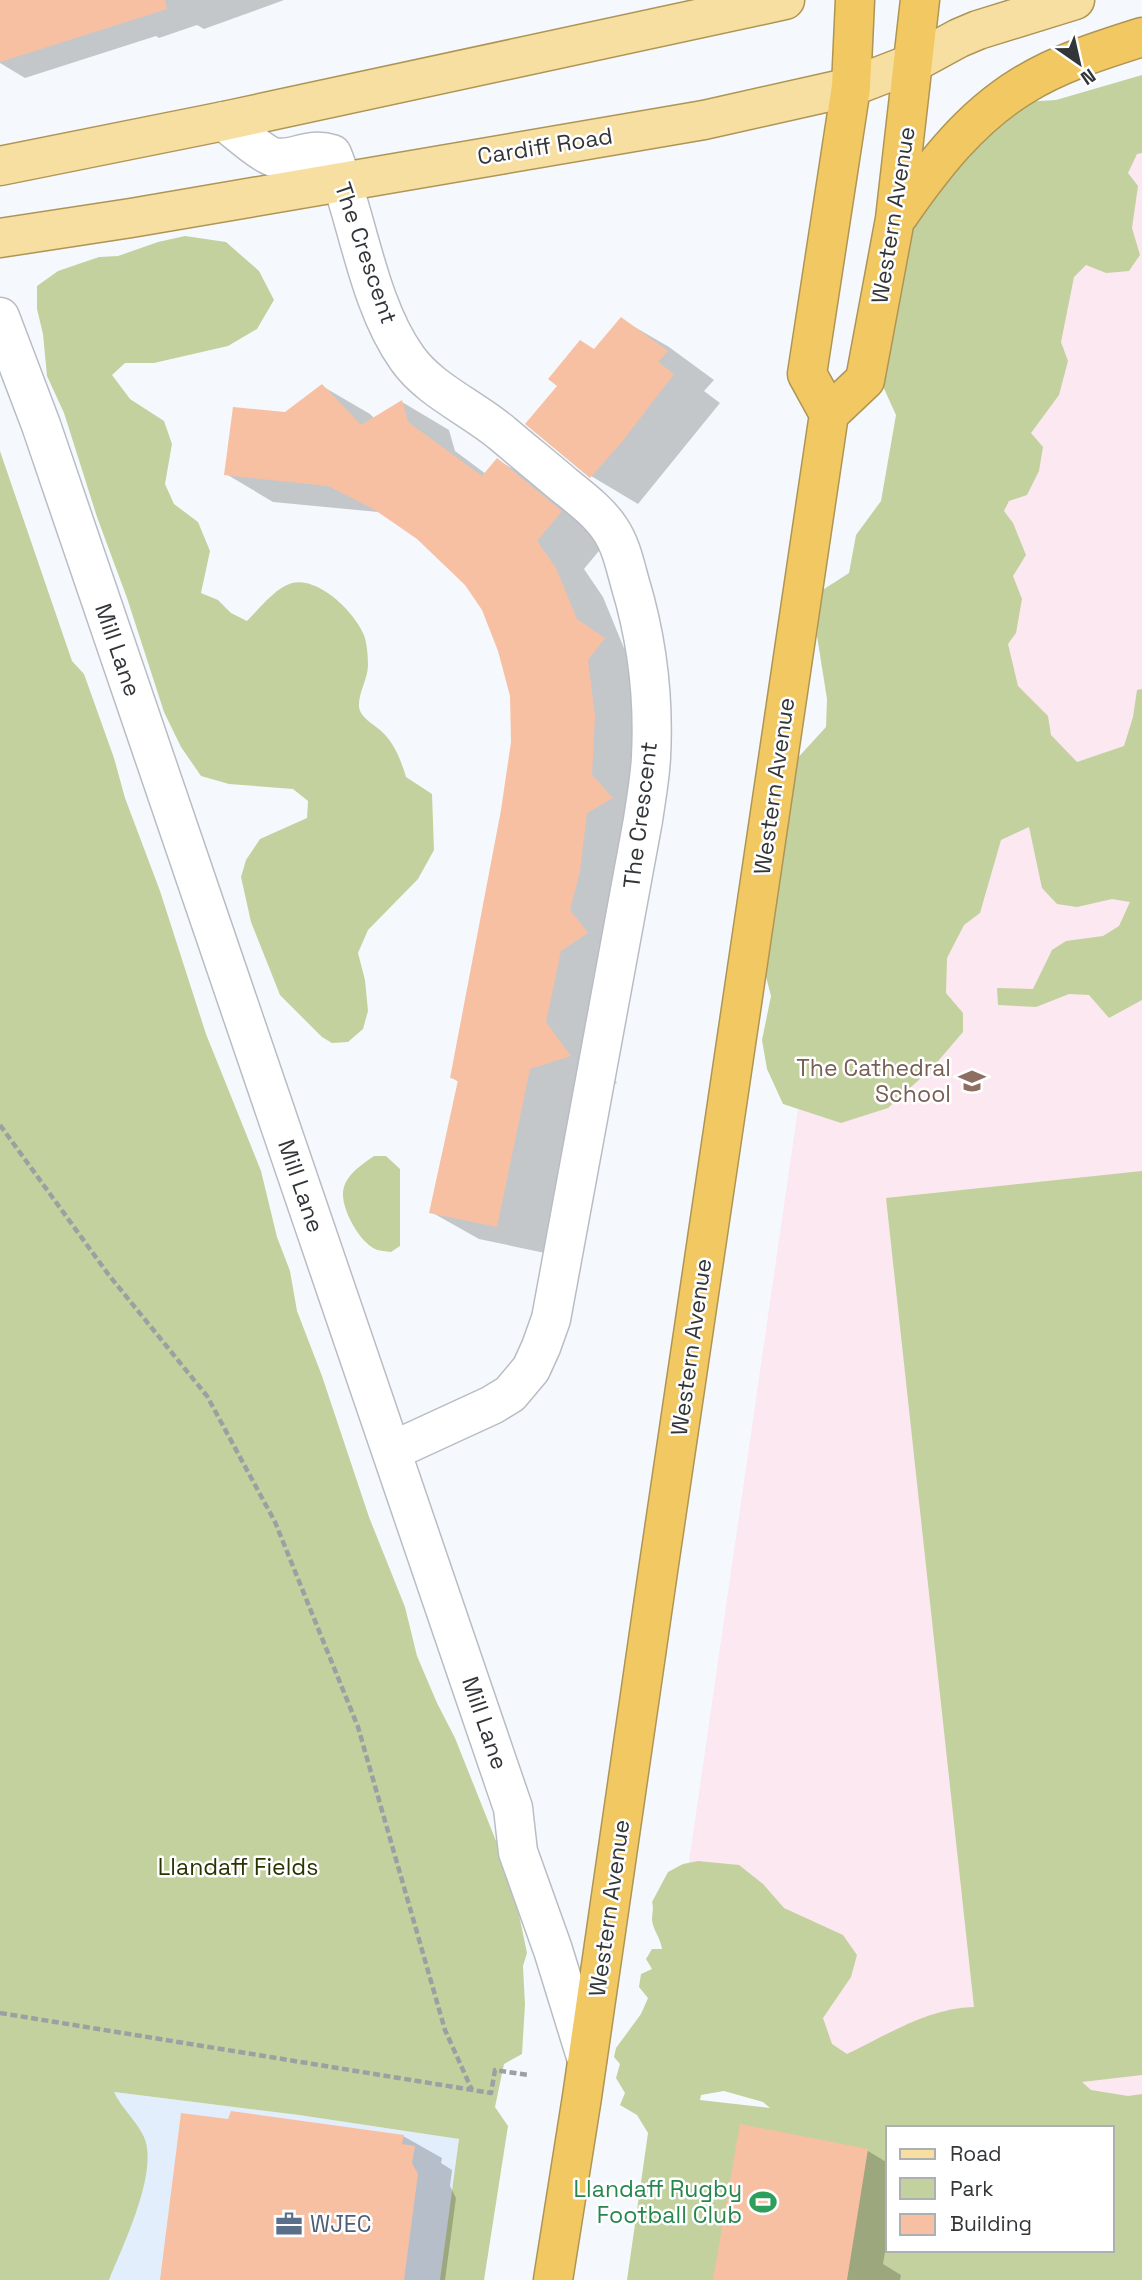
<svg xmlns="http://www.w3.org/2000/svg" width="1142" height="2280" font-family="'Space Grotesk',sans-serif">
<style>
.built{fill:#e3eefc}
.education{fill:#fce8f0}
.green{fill:#c3d19e;fill-rule:evenodd}
.shadow{fill:#0003}
.building{fill:#f7c0a3}
.lines{fill:none;stroke-linecap:round;stroke-linejoin:round}
.minor-casing{stroke:#b8bdc5;stroke-width:41}
.major-casing{stroke:#af9554;stroke-width:41}
.highway-casing{stroke:#af9554;stroke-width:41}
.path{stroke:#9ca0a3;stroke-width:4.5;stroke-dasharray:7 3.5;stroke-linecap:butt}
.minor{stroke:#fff;stroke-width:38}
.major{stroke:#f7dea1;stroke-width:38}
.highway{stroke:#f2c863;stroke-width:38}
.labels{text-anchor:middle;dominant-baseline:central;stroke-width:5;stroke-linejoin:round;paint-order:stroke}
.street-label{font-size:23px;fill:#333639;stroke:#fff}
.education-label{font-size:23px;fill:#785e54;stroke:#fff;text-anchor:end}
.park-label{font-size:23px;fill:#293300;stroke:#fff}
.leisure-label{font-size:23px;fill:#27864d;stroke:#fff;text-anchor:end}
.service-label{font-size:23px;fill:#4e5e75;stroke:#fff;text-anchor:start}
</style>
<rect width="100%" height="100%" fill="#f5f9fd"/>
<path class="built" d="M113,2092L299,2115L459,2139L484,2280H83Z"/>
<path class="education" d="M1142,78V2133L1112,2128L658,2076L815,991Z"/>
<path class="green" d="M1142,75V153L1137,154L1128,173L1138,186L1132,228L1140,255L1129,271L1106,273L1086,265L1074,277L1061,342L1068,361L1059,395L1031,433L1043,447L1039,471L1027,495L1009,501L1004,511L1013,523L1026,555L1013,576L1022,599L1016,633L1008,644L1018,686L1048,716L1051,735L1077,762L1124,746L1133,717L1137,690L1142,689V1000L1109,1018L1089,995L1069,994L1036,1007L998,1005L997,988L1033,989L1052,950L1066,941L1103,936L1119,926L1130,902L1112,899L1077,907L1057,904L1042,888L1029,827L1001,840L980,913L964,925L947,958L946,993L963,1013V1032L933,1067L888,1108L841,1123L783,1104L767,1069L762,1040L771,996L761,957L793,763L826,727L827,699L817,636L821,591L849,573L856,535L881,501L896,415L876,371V262L1009,103L1056,100Z
M185,236L226,242L259,271L274,300L257,329L228,346L154,363H125L112,375L130,399L164,421L172,444L165,484L174,504L198,522L210,551L201,593L218,600L231,613L247,621C259,609 275,588 292,583C319,577 353,611 363,633C367,641 368,656 368,665C368,679 358,693 359,707C360,717 373,724 380,730C394,742 401,760 406,777L432,794L434,850L418,879L368,930L358,953L365,980L368,1011L363,1029L348,1042L332,1043L322,1037L280,995L251,922L241,877L246,860L260,839L307,818L308,801L293,789L229,784L201,776L181,747L164,712L127,598L97,517L64,413L47,376L43,334L37,309V286L58,271L99,257L118,256L158,242Z
M0,451L72,661L84,674L114,758L125,798L160,891L206,1034L261,1171L277,1237L290,1271L297,1311L322,1376L369,1517L405,1607L417,1656L437,1703L455,1738L512,1881L527,1953L523,1966L525,2005L522,2054L504,2064L495,2107L508,2126L484,2280H440L459,2139L299,2115L114,2092C121,2108 137,2121 144,2137C159,2172 123,2245 109,2280H0Z
M374,1156H386L400,1169V1246L391,1252C386,1251 379,1251 375,1249C359,1241 342,1210 343,1193C344,1176 361,1165 374,1156Z
M1142,1171V2075L1082,2082L1091,2090L1128,2096L1142,2094V2280H627L648,2133L637,2115L620,2105L625,2093L616,2078L620,2064L614,2057L616,2048L641,2014L648,1998L639,1987L641,1974L652,1969L646,1959L652,1949H662C661,1939 653,1930 652,1920C652,1913 654,1909 652,1902L668,1872L683,1864L698,1861L739,1865L763,1884L784,1908L843,1935L857,1955L851,1977L823,2018L832,2044L847,2054C887,2035 928,2008 974,2007L886,1198ZM724,2091L763,2102L770,2108L700,2100L701,2095ZM888,2128H1112V2250H888Z"/>
<path class="shadow" d="M0,0H284L204,29L197,25L159,38L156,36L25,78L0,63Z
M621,319L669,347L714,380L704,391L720,403L638,504L591,476L595,350Z
M322,386L370,414L375,419L402,402L449,430L455,451L486,474L498,460L545,488L608,540L584,569L603,597L624,648L652,667L643,744L593,1051L617,1083L577,1096L545,1253L479,1239L431,1212L459,1082L452,1078L503,811L512,742V696L500,650L484,609L466,584L418,538L392,519L378,512L273,502L226,474L286,414Z
M742,2126L868,2151L888,2163V2234L883,2264L901,2275L900,2280H715Z
M403,2136L442,2158L441,2163L452,2170L450,2186L456,2198L445,2280H161Z"/>
<path class="building" d="M0,0H165L167,9L0,62Z
M621,317L668,351L658,362L674,374L621,443L590,478L525,424L557,386L548,379L580,340L594,349Z
M322,384L361,425L402,400L408,422L482,476L497,458L562,511L537,541L556,568L577,619L605,638L588,660L595,716L592,775L613,798L587,813L580,871L570,910L588,933L561,951L546,1022L571,1056L530,1069L497,1227L429,1213L458,1080L450,1078L501,810L511,742L510,696L498,651L482,610L465,585L417,539L375,510L328,486L224,475L233,407L285,412Z
M231,2111L404,2135L402,2144L415,2146L412,2163L418,2174L404,2280H160L181,2113L228,2119Z
M740,2124L868,2149L847,2280H713Z"/>
<g class="lines">
<defs>
<path id="minor" d="M224,121C234,129 263,154 273,157C294,162 307,146 332,154C358,218 367,302 407,358C430,391 473,408 503,434C523,451 544,468 564,485C580,498 598,511 610,529C621,545 625,565 630,583C647,639 654,699 651,757C650,778 646,799 643,820L551,1319L541,1347L531,1369L510,1394L492,1405L392,1451
M0,317L41,425L513,1808L518,1852L553,1950L587,2060"/>
<path id="major" d="M0,166L224,121L785,0
M0,238L131,218L704,120L851,87L913,63L959,38L978,30L1075,0"/>
<path id="highway" d="M899,215C933,166 970,118 1022,86C1059,63 1101,50 1142,37
M829,414L865,380L895,219L920,0
M553,2280L582,2097L658,1571L829,414L807,374L851,87L855,0"/>
</defs>
<use href="#minor" class="minor-casing"/>
<use href="#major" class="major-casing"/>
<use href="#highway" class="highway-casing"/>
<path class="path" d="M0,1125L108,1274L207,1396L275,1522L358,1727L445,2030L472,2090
M0,2013L491,2093L495,2070L528,2075"/>
<use href="#minor" class="minor"/>
<use href="#major" class="major"/>
<use href="#highway" class="highway"/>
</g>
<defs>
<symbol id="school-bare" viewBox="-9 -9 18 18"><path d="M0-5L7-2L0 1L-7-2ZM-4 1L0 2.5L4 1V4Q0 6-4 4Z" fill="#8d6e63" stroke="#fff" stroke-width="2.5" paint-order="stroke"/></symbol>
<symbol id="stadium-bare" viewBox="-9 -9 18 18"><path d="M0-5a6.5 5 0 1 0 0 10a6.5 5 0 1 0 0-10ZM-3.5-1.8h7v3.6h-7Z" fill="#2e9e5b" stroke="#fff" stroke-width="2.5" paint-order="stroke"/></symbol>
<symbol id="office-bare" viewBox="-9 -9 18 18"><path d="M-6-3h4V-5.5h4V-3h4V5H-6ZM-1-4.5V-3h2v-1.5ZM-6 0V1H6V0Z" fill="#5c6f8a" stroke="#fff" stroke-width="2.5" paint-order="stroke"/></symbol>
</defs>
<g fill-rule="evenodd">
<use href="#school-bare" x="953" y="1062" width="38" height="38"/>
<use href="#stadium-bare" x="744" y="2183" width="38" height="38"/>
<use href="#office-bare" x="270" y="2205" width="38" height="38"/>
</g>
<g class="labels">
<g class="street-label">
<text transform="translate(545 146) rotate(-9)">Cardiff Road</text>
<text transform="translate(893 215) rotate(-81)">Western Avenue</text>
<text transform="translate(366 253) rotate(71)">The Crescent</text>
<text transform="translate(118 650) rotate(71)">Mill Lane</text>
<text transform="translate(774 786) rotate(-82)">Western Avenue</text>
<text transform="translate(640 815) rotate(-83)">The Crescent</text>
<text transform="translate(301 1186) rotate(71)">Mill Lane</text>
<text transform="translate(691 1347) rotate(-82)">Western Avenue</text>
<text transform="translate(485 1723) rotate(71)">Mill Lane</text>
<text transform="translate(609 1908) rotate(-82)">Western Avenue</text>
</g>
<g class="education-label">
<text x="951" y="1068">The Cathedral<tspan x="951" dy="26">School</tspan></text>
</g>
<g class="park-label">
<text x="238" y="1867">Llandaff Fields</text>
</g>
<g class="leisure-label">
<text x="742" y="2189">Llandaff Rugby<tspan x="742" dy="26">Football Club</tspan></text>
</g>
<g class="service-label">
<text x="310" y="2224">WJEC</text>
</g>
</g>
<rect x="886" y="2126" width="228" height="126" fill="#ffffff" stroke="#adafb0" stroke-width="2"/>
<rect x="900" y="2149" width="35" height="10" fill="#f7dea1" stroke="#adafb0" stroke-width="2"/>
<text x="950" y="2161" font-size="21" fill="#333639">Road</text>
<rect x="900" y="2178" width="35" height="21" fill="#c3d19e" stroke="#adafb0" stroke-width="2"/>
<text x="950" y="2196" font-size="21" fill="#333639">Park</text>
<rect x="900" y="2214" width="35" height="21" fill="#f7c0a3" stroke="#adafb0" stroke-width="2"/>
<text x="950" y="2231" font-size="21" fill="#333639">Building</text>
<g transform="translate(1079 63) rotate(146)" stroke="#ffffff" stroke-width="5" paint-order="stroke">
<path d="M0-5L12 26L0 18L-12 26Z" fill="#333639"/>
<text y="-10" font-size="19" font-weight="bold" text-anchor="middle" fill="#333639">N</text>
</g>
</svg>
